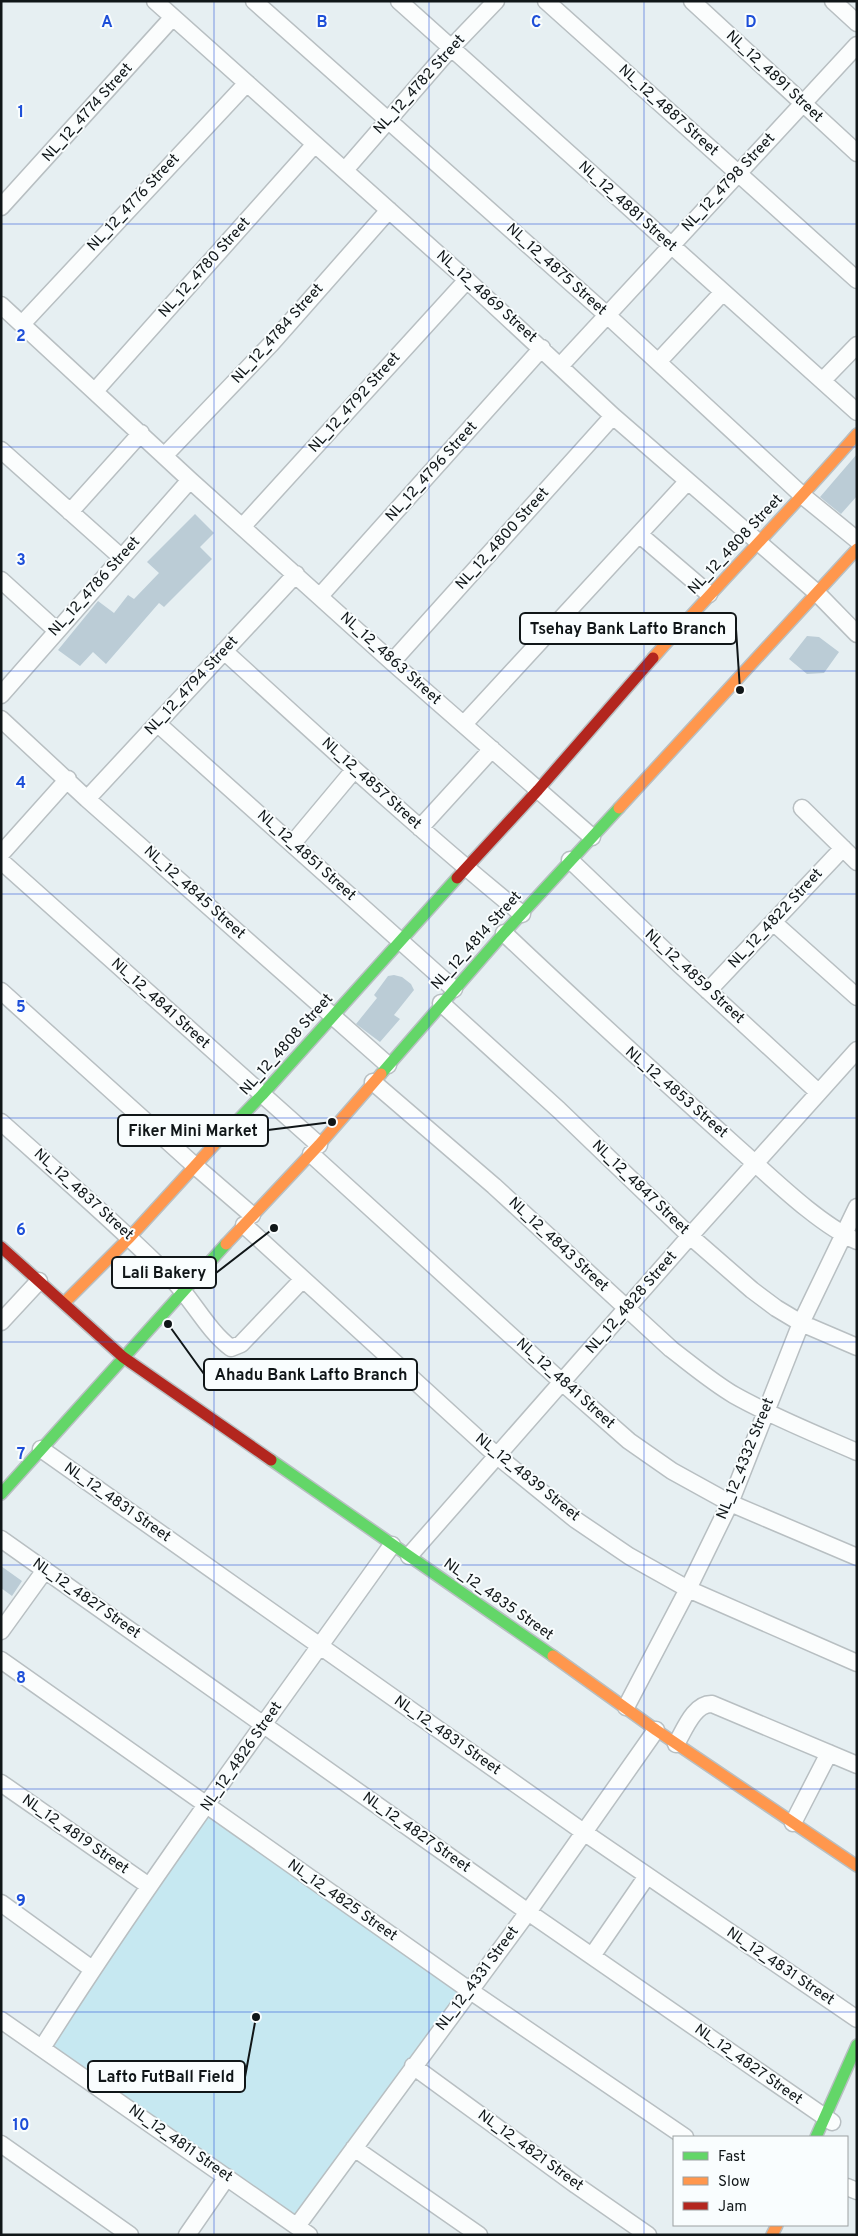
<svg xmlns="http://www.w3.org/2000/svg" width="858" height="2236" font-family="Overpass,sans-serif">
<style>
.green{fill:#c6e8f1}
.building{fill:#bbccd6}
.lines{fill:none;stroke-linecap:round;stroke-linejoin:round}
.street-casing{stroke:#b8bfc2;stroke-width:19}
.fast-casing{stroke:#b8bfc2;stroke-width:14}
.slow-casing{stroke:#b8bfc2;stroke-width:14}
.jam-casing{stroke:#b8bfc2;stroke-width:14}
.street{stroke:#fbfdfd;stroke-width:16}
.fast{stroke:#63d668;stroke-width:11}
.slow{stroke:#ff974d;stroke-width:11}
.jam{stroke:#b3261e;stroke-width:11}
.grid{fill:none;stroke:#1d4ed8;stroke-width:1;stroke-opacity:0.55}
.labels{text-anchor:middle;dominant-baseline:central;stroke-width:4;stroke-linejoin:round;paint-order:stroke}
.street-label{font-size:15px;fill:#101618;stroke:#f9fdfe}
.grid-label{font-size:16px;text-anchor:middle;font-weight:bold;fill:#1d4ed8;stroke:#f9fdfe;stroke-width:4;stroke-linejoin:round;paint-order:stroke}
.leader{fill:none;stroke:#101618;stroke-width:2}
.callout-dot{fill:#101618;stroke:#f9fdfe;stroke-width:2}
.callout{fill:#f9fdfe;stroke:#101618;stroke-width:2}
.callout-label{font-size:16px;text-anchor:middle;font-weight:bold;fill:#101618}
</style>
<rect width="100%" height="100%" fill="#e6eff2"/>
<path class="green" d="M207,1805L471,1986L295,2224L44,2048Z"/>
<path class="building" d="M857,454V496L841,514L820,497Z
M195,514L214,533L200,547L212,559L164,607L159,603L106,664L93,652L80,666L58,650L98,601L114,613L128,595L134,599L159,573L147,562Z
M807,636L819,637L839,652L824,673L807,674L789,659Z
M394,975L402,977L411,984L414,990L394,1015L400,1019L380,1042L356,1024L377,998L374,995L388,976Z
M1,1566L22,1581L12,1596L1,1588Z"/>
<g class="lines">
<defs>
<path id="street" d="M155,1L467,280L613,416L817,593L857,634
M254,1L607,315L803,496L857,540
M399,1L857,412
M546,1L857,280
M692,1L857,153
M833,1L857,23
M345,170L450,49L496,1
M1,207L173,17
M1,305L190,480L392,662L592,837
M22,324L247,83
M658,362L723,292
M561,365L857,45
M823,380L857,345
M95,391L315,144
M1,450L121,557
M165,455L271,344L389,210
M70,512L141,433
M243,526L467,280
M640,535L709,594
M1,580L56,630
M320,596L542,348
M224,651C322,740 419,830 522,914
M392,662L613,416
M1,695L190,480
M1,719L87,799L388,1065
M158,724L454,989
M464,724L687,482
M87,799L296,574
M802,808L857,862
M420,828L492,749
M293,843L354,770
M1,854L68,779
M570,860L680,965L818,1092
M1,861L319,1145
M773,922L857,997
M504,933C581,1006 659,1077 738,1148C771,1177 818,1224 857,1241
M1,991L194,1165L252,1215
M708,991L843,848
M441,1003L559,1110L690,1236L752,1290L776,1308L801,1323L857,1347
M373,1082L494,1186L671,1349C692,1365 712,1382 734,1395C773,1417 816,1434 857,1452
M1,1122C59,1174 117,1224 172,1279C193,1300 207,1330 231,1348L241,1344L303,1279
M311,1154L563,1383L629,1441L672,1471L730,1503L857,1557
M244,1225L496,1455L576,1520L629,1556L688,1589L857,1663
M1,1322L39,1281
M41,1449L585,1833L857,2019
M1,1539L528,1912L832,2122
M409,1556L690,1236L857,1050
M1,1631L45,1570
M1,1660L469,1990L685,2137
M626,1707L688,1589L730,1503L801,1323L857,1207
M676,1744C684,1731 694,1703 712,1704L857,1765
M1,1783L149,1886
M793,1823L829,1753
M1,1903L92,1969
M592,1956L647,1876
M1,2020L309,2235
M42,2048C151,1876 274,1711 392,1545
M413,2066L576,2185L648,2235
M1,2144L130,2235
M354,2148L479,2235
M847,2187L857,2191
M297,2226L528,1912L656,1730
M187,2235L227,2177"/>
<path id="fast" d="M381,1074L504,933L619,808
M214,1145L262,1095L457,878
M271,1460L553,1656
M1,1494L226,1244
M816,2137L857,2045"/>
<path id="slow" d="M653,658C720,582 791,510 857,434
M619,808L857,549
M226,1244L319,1145L381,1074
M64,1303L130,1237L214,1145
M553,1656L656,1730L857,1866
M772,2235L777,2225"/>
<path id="jam" d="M457,878L538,790L653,658
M1,1247L123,1357L271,1460"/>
</defs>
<use href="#street" class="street-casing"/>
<use href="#fast" class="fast-casing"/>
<use href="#slow" class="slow-casing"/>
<use href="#jam" class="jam-casing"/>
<use href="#street" class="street"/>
<use href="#fast" class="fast"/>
<use href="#slow" class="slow"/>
<use href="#jam" class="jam"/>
</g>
<path class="grid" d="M214,1V2235M429,1V2235M644,1V2235M1,224H857M1,447H857M1,671H857M1,894H857M1,1118H857M1,1342H857M1,1565H857M1,1789H857M1,2012H857"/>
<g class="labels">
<g class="street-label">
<text transform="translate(774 77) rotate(43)">NL_12_4891 Street</text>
<text transform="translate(420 85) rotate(-48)">NL_12_4782 Street</text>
<text transform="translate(668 111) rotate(42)">NL_12_4887 Street</text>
<text transform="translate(88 113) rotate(-48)">NL_12_4774 Street</text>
<text transform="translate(729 183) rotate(-47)">NL_12_4798 Street</text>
<text transform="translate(134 203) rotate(-47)">NL_12_4776 Street</text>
<text transform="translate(627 207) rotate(42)">NL_12_4881 Street</text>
<text transform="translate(205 268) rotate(-48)">NL_12_4780 Street</text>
<text transform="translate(556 270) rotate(42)">NL_12_4875 Street</text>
<text transform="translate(486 297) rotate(42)">NL_12_4869 Street</text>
<text transform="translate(278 334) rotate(-48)">NL_12_4784 Street</text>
<text transform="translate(355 403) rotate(-48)">NL_12_4792 Street</text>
<text transform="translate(432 472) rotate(-48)">NL_12_4796 Street</text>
<text transform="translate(503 539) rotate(-48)">NL_12_4800 Street</text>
<text transform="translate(736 545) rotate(-47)">NL_12_4808 Street</text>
<text transform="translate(95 587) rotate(-48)">NL_12_4786 Street</text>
<text transform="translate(390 659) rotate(42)">NL_12_4863 Street</text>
<text transform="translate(192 686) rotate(-47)">NL_12_4794 Street</text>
<text transform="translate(371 784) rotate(42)">NL_12_4857 Street</text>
<text transform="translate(306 856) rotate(42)">NL_12_4851 Street</text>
<text transform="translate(194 893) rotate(42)">NL_12_4845 Street</text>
<text transform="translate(776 919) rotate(-47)">NL_12_4822 Street</text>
<text transform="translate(477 941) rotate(-48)">NL_12_4814 Street</text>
<text transform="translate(694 977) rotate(43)">NL_12_4859 Street</text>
<text transform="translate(160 1004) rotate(42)">NL_12_4841 Street</text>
<text transform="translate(287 1045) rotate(-48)">NL_12_4808 Street</text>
<text transform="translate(676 1093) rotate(41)">NL_12_4853 Street</text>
<text transform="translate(640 1188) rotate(44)">NL_12_4847 Street</text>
<text transform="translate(83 1195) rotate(42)">NL_12_4837 Street</text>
<text transform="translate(558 1245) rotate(43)">NL_12_4843 Street</text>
<text transform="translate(632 1303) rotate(-49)">NL_12_4828 Street</text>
<text transform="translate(565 1384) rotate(42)">NL_12_4841 Street</text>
<text transform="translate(746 1459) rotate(-68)">NL_12_4332 Street</text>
<text transform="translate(527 1478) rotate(39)">NL_12_4839 Street</text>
<text transform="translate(117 1503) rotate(35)">NL_12_4831 Street</text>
<text transform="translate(86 1599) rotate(35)">NL_12_4827 Street</text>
<text transform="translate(498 1600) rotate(35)">NL_12_4835 Street</text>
<text transform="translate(447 1736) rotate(35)">NL_12_4831 Street</text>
<text transform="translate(242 1757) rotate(-55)">NL_12_4826 Street</text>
<text transform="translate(416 1833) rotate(35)">NL_12_4827 Street</text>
<text transform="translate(75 1835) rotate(35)">NL_12_4819 Street</text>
<text transform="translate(342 1901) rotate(35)">NL_12_4825 Street</text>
<text transform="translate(780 1967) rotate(34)">NL_12_4831 Street</text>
<text transform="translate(478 1979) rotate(-53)">NL_12_4331 Street</text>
<text transform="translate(748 2065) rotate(35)">NL_12_4827 Street</text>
<text transform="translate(180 2144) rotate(35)">NL_12_4811 Street</text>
<text transform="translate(530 2151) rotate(36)">NL_12_4821 Street</text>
</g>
</g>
<g class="grid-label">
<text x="107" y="27">A</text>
<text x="322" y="27">B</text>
<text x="536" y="27">C</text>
<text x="751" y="27">D</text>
<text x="21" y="117">1</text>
<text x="21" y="341">2</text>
<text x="21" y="565">3</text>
<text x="21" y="788">4</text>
<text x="21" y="1012">5</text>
<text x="21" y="1235">6</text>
<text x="21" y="1459">7</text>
<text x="21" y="1683">8</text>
<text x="21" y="1906">9</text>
<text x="21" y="2130">10</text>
</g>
<path class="leader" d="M740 690L736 629M332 1122L268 1130M274 1228L216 1273M168 1324L204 1374M256 2017L245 2077"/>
<g class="callout-dot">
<circle cx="740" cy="690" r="5"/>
<circle cx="332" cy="1122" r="5"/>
<circle cx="274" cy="1228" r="5"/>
<circle cx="168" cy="1324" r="5"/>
<circle cx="256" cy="2017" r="5"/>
</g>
<g class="callout">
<rect x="520" y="613" width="216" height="31" rx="5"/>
<rect x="118" y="1115" width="150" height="31" rx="5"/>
<rect x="112" y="1257" width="104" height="31" rx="5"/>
<rect x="204" y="1359" width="213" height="31" rx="5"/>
<rect x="88" y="2061" width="157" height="31" rx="5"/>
</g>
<g class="callout-label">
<text x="628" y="634">Tsehay Bank Lafto Branch</text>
<text x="193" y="1136">Fiker Mini Market</text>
<text x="164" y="1278">Lali Bakery</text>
<text x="311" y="1380">Ahadu Bank Lafto Branch</text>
<text x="166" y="2082">Lafto FutBall Field</text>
</g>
<rect width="858" height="2236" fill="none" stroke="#101618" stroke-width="5"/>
<rect x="673" y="2136" width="175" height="90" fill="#f9fdfe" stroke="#9ca1a2"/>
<rect x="683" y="2152" width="25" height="8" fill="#63d668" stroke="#9ca1a2"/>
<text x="718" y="2161" font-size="15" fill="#101618">Fast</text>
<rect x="683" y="2177" width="25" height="8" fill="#ff974d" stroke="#9ca1a2"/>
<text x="718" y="2186" font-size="15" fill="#101618">Slow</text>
<rect x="683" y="2202" width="25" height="8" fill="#b3261e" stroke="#9ca1a2"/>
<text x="718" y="2211" font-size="15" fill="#101618">Jam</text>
</svg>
